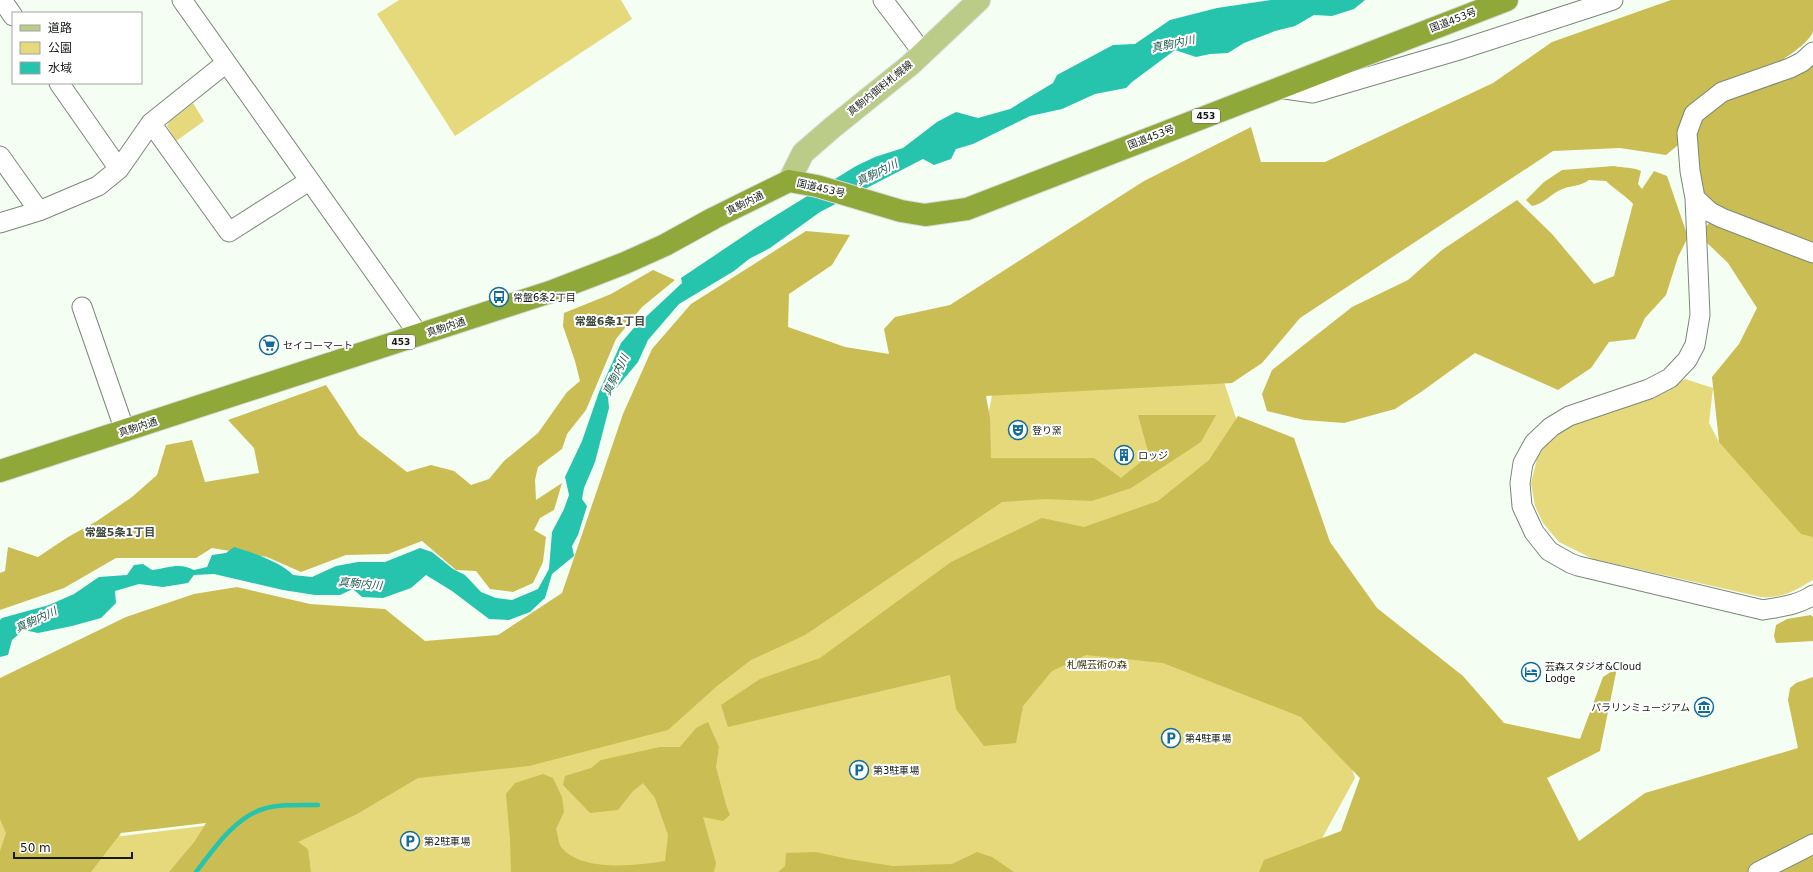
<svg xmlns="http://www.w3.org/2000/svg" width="1813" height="872" font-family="'DejaVu Sans','Noto Sans JP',sans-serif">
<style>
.green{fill:#e5d97b}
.forest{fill:#cabd54}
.water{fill:#26c3ad}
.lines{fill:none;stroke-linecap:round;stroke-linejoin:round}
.stream{stroke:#26c3ad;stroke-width:4.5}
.minor-casing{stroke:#7a8878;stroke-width:21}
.major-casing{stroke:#dadbd9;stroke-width:24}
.highway-casing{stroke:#dadbd9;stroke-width:24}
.minor{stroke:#fff;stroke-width:19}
.major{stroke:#bbcb88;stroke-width:22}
.highway{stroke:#8ea939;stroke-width:22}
.labels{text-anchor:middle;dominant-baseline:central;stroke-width:4;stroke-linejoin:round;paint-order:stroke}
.shield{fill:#fff;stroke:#5b5f5a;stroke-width:1}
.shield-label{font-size:9px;font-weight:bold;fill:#151b14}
.street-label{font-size:10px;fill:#151b14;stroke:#fff}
.poi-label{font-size:10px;fill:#151b14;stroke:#fff;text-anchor:start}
.park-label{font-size:10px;fill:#3a3507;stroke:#fff}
.water-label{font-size:11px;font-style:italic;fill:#1c574d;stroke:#fff}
.neighbourhood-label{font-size:11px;font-weight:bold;fill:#3b4739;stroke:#fff}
</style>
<rect width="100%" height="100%" fill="#f5fef3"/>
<path class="green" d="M399,0H621L632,19L455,136L377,14Z
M193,103L204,121L176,141L167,126L169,122Z
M1219,367L1355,778L1307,866V872H0V812L122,836L219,824L972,498L993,390Z
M1685,379L1713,388L1709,423L1719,442L1746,461L1813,529V580C1796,590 1781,599 1761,597L1593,559L1559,542L1543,523L1535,506L1531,483L1537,459L1547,442L1559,431L1587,419L1648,399Z"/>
<path class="forest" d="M1671,0H1813C1813,9 1813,22 1813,31C1808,53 1710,101 1687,114L1678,145L1666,155L1620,148L1553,151L1300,318L1262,363L1232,383L986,396L990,418L991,458H1094L1121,478L1149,455L1138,415H1216L1201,442L1131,488L1092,501L1045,499L1002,502L805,635L751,660L717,686L668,730L529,766L418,778L357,814L298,842L308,849L311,872H169L195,841L206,823L121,833L91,872H0V851L6,833L0,819V678L126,617L194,594L237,587L310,604L385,609L425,641L498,635L562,593L623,414L652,349L691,304L806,231L850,235L832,265L789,294L788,327L845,347L889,354L884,329L895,317L950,305L1144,181L1251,127L1261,162H1325L1493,83L1552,42Z
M1813,61V243L1704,200L1695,133L1707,111L1728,96L1796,76Z
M1614,166C1623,168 1633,167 1641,171L1638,184L1642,189L1654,171L1667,176L1688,237L1678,257L1666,295L1645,318L1635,339L1609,342L1591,368L1558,390L1475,353L1421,392L1395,409L1344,423L1304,420L1267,411L1262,394L1272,370L1352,307L1408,280L1442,250L1517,200L1552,234L1594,284L1614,276L1633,204C1624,194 1615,190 1606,181L1589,180C1580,187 1570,185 1560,190C1550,195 1543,204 1532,206L1526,200L1544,182L1562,170Z
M1710,222L1813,260V537L1801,534L1719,442L1712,377L1739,344L1757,308L1728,263L1705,241L1704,229Z
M653,270L675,280L642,307L616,339L586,410L567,434L562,449L538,467L535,480L536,500L562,483L554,510L540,518L534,530L546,537L543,562L533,583L513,592L490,589L476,571L456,570L422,541L388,554L346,555L301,572L267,557L212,548L196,558H116L64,588L0,610V573L5,571L8,547L38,557L68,537L97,521L132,497L157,475L166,445L192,440L205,482L259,473L254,448L228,420L326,385L359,435L407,472L431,465L454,471L471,485L489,479L504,461L538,433L567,392L580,381L575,361L563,326L564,313L611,294Z
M1238,416L1294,438L1330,542L1377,608L1463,676L1504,723L1580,739L1603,677L1617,668L1600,751L1547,778L1579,841L1645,793L1798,748L1788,700L1790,688L1796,683L1813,677V872H1259L1264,860L1341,831L1360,778L1301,717L1163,663L1086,655L1052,671L1023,706L1016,743L984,746L956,709L950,675L728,727L721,705L760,679L820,658L951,562L1042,518L1084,527L1158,501L1209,460Z
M1811,615L1813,617V641L1776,643L1774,636L1776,625L1787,619Z
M708,722L719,747L716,767L726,805L730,815L723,821L703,817L716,863L714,872H511L510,839L506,794L515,783L543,774L553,778L562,797L564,812L556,829C558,834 558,842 561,847C581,872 635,866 665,861L668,835L655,798L643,783L633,791L618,810L590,813L563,785L565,776L591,768L601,760L660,747H680L696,728Z
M816,852L848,859L893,866L952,864L977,852L992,857L1014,872H778L785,866L786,853Z"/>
<path class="water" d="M1271,0H1365L1354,9L1332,16L1314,15L1295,26L1275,31L1244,43L1228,53L1210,54L1196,57L1175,50L1132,82L1126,88L1095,94L1062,109L1030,116L973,144L956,149L951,159L934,165L923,159L820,212L770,248L749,259L734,271L679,304L648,340L638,362L608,398L609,408L595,462L584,488L582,499L587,506L578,535L572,546L574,556L552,574L545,598L530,612L509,620L489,619L452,591L426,575L411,588L383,598L362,597L353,589L340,595H315L283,590L214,574L194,575L188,583L163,587L139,584L115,591L116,603L101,618L72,626L38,633L24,630L12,640L8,655L0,657V620L2,618L49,605L74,594L99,577L127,575L134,565L143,564L152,570C168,568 180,562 194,570L207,567L212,555L226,553L234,547C251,552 281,562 293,575L312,577L336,566L358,562H385L420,548L432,552L453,569L465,575L481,592L496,598L512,600L538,589L549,569L552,532L564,509L569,495L565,477L582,441L599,392L613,361L621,343L633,329L682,283L681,278L754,229L856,166L875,157L903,148L937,122L956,112L978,118L1010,109L1053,83L1057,75L1113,45L1135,44L1170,20L1217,8Z"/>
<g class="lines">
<path class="stream" d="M196,872C213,850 234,818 263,809C280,804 300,805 318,805"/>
<defs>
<path id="minor" d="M2,0L13,16
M182,0L419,335
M883,0L923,53
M1813,52L1802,62L1790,68L1722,92L1694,114L1687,133L1690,171L1695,198L1710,212L1722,218L1813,253
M59,83L119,169
M1278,88L1313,93L1456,51L1613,0
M151,123L229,232L309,181
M0,156L39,211
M1695,198L1700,315L1695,345L1687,360L1670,378L1649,389L1569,416L1551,427L1534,443L1523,463L1520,483L1522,506L1534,532L1549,551L1570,563L1578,566L1763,610C1779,607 1799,605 1813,595
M0,223L39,211L98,186L119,169L151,123L226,63
M82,307L125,431
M1758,872L1813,844"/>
<path id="major" d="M789,181L803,153L833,127L910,65L979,0"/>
<path id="highway" d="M0,471L550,292L625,263L665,245L714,218L789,181L817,186L901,211L925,215L967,209L1507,0"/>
</defs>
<use href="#minor" class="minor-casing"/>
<use href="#major" class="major-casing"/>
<use href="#highway" class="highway-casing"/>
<use href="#minor" class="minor"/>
<use href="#major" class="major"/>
<use href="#highway" class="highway"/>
</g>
<defs>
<symbol id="bus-ring" viewBox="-11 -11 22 22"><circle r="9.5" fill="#fff" stroke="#116b9b" stroke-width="1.5"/><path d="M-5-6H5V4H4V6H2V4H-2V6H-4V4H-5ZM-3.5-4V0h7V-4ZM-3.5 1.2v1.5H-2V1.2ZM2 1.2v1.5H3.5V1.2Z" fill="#116b9b"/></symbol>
<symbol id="supermarket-ring" viewBox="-11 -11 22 22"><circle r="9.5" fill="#fff" stroke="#116b9b" stroke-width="1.5"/><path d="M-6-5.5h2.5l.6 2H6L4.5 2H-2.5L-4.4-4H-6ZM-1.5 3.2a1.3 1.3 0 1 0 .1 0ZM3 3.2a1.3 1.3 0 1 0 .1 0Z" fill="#116b9b"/></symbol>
<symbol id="theatre-ring" viewBox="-11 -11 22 22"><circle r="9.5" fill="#fff" stroke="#116b9b" stroke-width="1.5"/><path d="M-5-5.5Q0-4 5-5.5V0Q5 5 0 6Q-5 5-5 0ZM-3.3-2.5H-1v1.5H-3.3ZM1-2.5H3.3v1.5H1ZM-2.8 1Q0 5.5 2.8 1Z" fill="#116b9b"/></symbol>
<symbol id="building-ring" viewBox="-11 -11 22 22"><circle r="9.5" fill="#fff" stroke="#116b9b" stroke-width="1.5"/><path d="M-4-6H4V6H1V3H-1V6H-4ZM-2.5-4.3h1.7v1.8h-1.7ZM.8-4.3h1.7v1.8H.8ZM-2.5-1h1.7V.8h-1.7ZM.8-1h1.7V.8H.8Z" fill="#116b9b"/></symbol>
<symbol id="hotel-ring" viewBox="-11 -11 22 22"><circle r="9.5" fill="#fff" stroke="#116b9b" stroke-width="1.5"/><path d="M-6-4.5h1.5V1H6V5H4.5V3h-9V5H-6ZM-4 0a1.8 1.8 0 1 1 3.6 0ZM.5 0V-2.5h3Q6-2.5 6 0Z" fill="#116b9b"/></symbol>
<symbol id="museum-ring" viewBox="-11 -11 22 22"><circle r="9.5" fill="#fff" stroke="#116b9b" stroke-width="1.5"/><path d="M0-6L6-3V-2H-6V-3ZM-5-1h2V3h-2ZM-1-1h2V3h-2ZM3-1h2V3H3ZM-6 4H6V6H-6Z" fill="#116b9b"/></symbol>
<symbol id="parking-ring" viewBox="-11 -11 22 22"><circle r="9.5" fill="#fff" stroke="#116b9b" stroke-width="1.5"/><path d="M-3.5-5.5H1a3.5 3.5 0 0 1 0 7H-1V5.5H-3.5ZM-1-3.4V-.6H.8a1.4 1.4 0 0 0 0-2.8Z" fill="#116b9b"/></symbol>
</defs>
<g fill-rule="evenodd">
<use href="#bus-ring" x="488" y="286" width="22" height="22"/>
<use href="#supermarket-ring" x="258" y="334" width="22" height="22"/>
<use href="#theatre-ring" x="1007" y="419" width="22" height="22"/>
<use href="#building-ring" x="1113" y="444" width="22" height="22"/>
<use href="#hotel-ring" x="1520" y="661" width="22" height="22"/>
<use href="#museum-ring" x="1693" y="696" width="22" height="22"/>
<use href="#parking-ring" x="1160" y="727" width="22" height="22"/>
<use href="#parking-ring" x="848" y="759" width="22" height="22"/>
<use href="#parking-ring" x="399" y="830" width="22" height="22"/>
</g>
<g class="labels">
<g class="shield">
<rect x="1192" y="109" width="28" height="14" rx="3"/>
<rect x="387" y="335" width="28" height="14" rx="3"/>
</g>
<g class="shield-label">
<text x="1206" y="116">453</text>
<text x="401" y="342">453</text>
</g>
<g class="street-label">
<text transform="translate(1453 20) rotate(-21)">国道453号</text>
<text transform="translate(880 88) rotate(-39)">真駒内御料札幌線</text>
<text transform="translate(1151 137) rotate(-21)">国道453号</text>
<text transform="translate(821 188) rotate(13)">国道453号</text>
<text transform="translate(745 203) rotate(-26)">真駒内通</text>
<text transform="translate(446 327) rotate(-18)">真駒内通</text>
<text transform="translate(138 427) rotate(-18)">真駒内通</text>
</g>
<g class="poi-label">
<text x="513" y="297">常盤6条2丁目</text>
<text x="283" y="345">セイコーマート</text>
<text x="1032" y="430">登り窯</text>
<text x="1138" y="455">ロッジ</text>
<text x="1545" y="666">芸森スタジオ&amp;Cloud<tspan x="1545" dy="12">Lodge</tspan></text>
<text x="1690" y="707" text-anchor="end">パラリンミュージアム</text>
<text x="1185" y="738">第4駐車場</text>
<text x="873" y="770">第3駐車場</text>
<text x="424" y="841">第2駐車場</text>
</g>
<g class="park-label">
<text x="1097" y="664">札幌芸術の森</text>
</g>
<g class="water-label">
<text transform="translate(1173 44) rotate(-12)">真駒内川</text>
<text transform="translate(877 173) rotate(-26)">真駒内川</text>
<text transform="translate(616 375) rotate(-64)">真駒内川</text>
<text transform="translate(360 584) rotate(5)">真駒内川</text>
<text transform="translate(36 620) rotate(-25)">真駒内川</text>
</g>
<g class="neighbourhood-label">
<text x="610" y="321">常盤6条1丁目</text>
<text x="120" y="532">常盤5条1丁目</text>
</g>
</g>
<rect x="12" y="12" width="130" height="72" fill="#ffffff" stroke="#a1a4a1"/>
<rect x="20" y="25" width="20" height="6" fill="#bbcb88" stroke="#a1a4a1"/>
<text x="48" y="32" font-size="12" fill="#151b14">道路</text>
<rect x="20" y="42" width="20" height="12" fill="#e5d97b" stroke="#a1a4a1"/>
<text x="48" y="52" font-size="12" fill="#151b14">公園</text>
<rect x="20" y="62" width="20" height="12" fill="#26c3ad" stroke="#a1a4a1"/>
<text x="48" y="72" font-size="12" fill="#151b14">水域</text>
<path d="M14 852v6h118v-6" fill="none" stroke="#151b14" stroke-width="2"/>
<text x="20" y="852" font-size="12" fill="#151b14" stroke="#ffffff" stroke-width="3" paint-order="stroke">50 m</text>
</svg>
